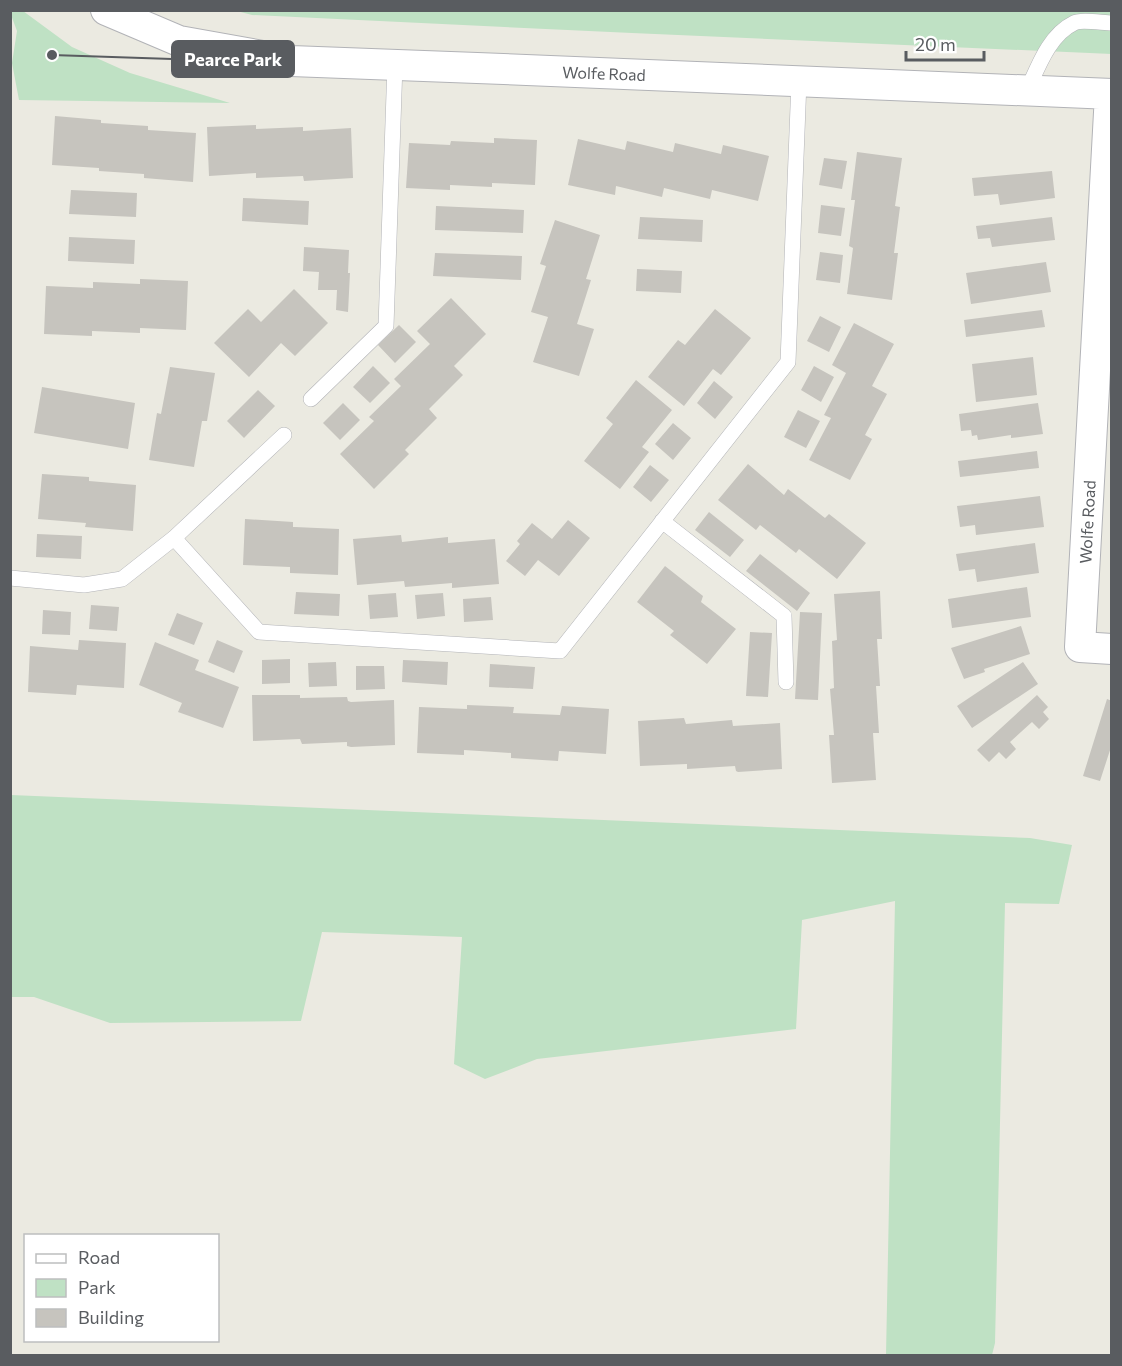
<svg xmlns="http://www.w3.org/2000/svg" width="1122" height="1366" font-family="Commissioner,sans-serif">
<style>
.green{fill:#bfe1c4}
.building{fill:#c6c4be}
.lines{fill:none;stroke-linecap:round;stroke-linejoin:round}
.service-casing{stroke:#b2b3b7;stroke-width:16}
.minor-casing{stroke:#b2b3b7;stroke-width:32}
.service{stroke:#fff;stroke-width:15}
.minor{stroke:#fff;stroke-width:30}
.labels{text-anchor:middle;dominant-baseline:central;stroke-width:6;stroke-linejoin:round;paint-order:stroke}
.street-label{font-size:16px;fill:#595c60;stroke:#fff}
.leader{fill:none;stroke:#595c60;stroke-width:2}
.callout-dot{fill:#595c60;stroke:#fff;stroke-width:2}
.callout{fill:#595c60;stroke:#595c60;stroke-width:2}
.callout-label{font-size:18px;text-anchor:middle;font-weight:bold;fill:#fff}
</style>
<rect width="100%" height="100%" fill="#ebeae1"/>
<path class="green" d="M11,10L23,11L72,47L130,73L230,103L19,100L12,63L17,31L11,15Z
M237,11H1111L1112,54L632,33L252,15Z
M11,795L1030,838L1072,845L1059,904L1005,903L995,1343L992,1355H886L895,901L802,920L796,1029L537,1059L485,1079L454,1064L462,937L322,932L301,1021L110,1023L34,997H11Z"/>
<path class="building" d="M55,116L101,120V123L148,126V130L196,133L193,182L144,178V174L99,171V168L52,165Z
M256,125V129L303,127V131L351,128L353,178L304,181L303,176L256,178V173L209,176L207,127Z
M494,138L537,140L535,185L492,183V187L450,185V190L406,188L409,143L450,145L451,141L494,143Z
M578,139L625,150L627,141L673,152L675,143L721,154L723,145L769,156L758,201L712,190L710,199L664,188L662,197L616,186L615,195L568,185Z
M857,152L902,158L895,206L900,207L894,253H898L892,300L847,294L853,248L849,246L855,200H851Z
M824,158L847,161L842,189L819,185Z
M1052,171L1055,198L1000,205L998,194L974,196L972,178Z
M71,190L137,193L136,217L69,214Z
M243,198L309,201L308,225L242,221Z
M821,205L845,208L841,236L818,233Z
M436,206L524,210L523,233L435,230Z
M640,217L703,220L702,242L638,239Z
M1052,217L1055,240L992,247L990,238L978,239L976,226Z
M555,220L600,235L586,279L591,280L577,324L594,329L579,376L533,362L548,317L531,312L546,266L540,264Z
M69,237L135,240L134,264L68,261Z
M304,247L349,250L348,273H350L348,312L336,310L337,290H318L319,272L303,271Z
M820,252L843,255L840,283L816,280Z
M435,253L522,256L521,280L433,276Z
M1046,262L1051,292L971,304L966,273Z
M637,269L682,271L681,293L636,291Z
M140,279L188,281L186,330L140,328V333L92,331V336L44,334L46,286L93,288V282L140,284Z
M294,289L328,323L295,356L281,343L249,377L214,343L248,309L261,322Z
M451,298L486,334L454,366L463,375L429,409L437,418L405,450L409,454L374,489L340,454L374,421L369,417L401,386L394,379L430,344L417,331Z
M715,309L751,338L721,375L713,369L684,406L648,377L678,340L685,345Z
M1042,310L1045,327L966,337L964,320Z
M820,316L841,327L829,352L807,341Z
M854,323L894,344L872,386L887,394L865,435L872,439L850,480L809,460L831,418L824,415L846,373L832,365Z
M399,325L416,342L395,363L378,345Z
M1033,357L1037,395L976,402L972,364Z
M373,366L390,383L370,403L353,387Z
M814,366L834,377L821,402L801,390Z
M170,367L215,373L207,421H202L194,467L149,460L157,413L161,414Z
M636,380L672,410L642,447L649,452L620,489L584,461L613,424L606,418Z
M714,381L733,397L715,419L697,403Z
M42,387L135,403L128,449L34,433Z
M258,390L275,406L244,438L227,421Z
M343,403L360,420L340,440L323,423Z
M1038,403L1043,434L1011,438V435L978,440L977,435L972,436L971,430L961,431L959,414Z
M798,410L820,421L806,448L784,437Z
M673,423L691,438L673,460L655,444Z
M1037,451L1039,468L960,477L958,461Z
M748,464L784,495L788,489L825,518L829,514L866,543L837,579L799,549L796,553L760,525L756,530L718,500Z
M650,465L669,480L651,502L633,487Z
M42,474L89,477V481L136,485L133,531L85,527L86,523L38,519Z
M1040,496L1044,527L976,535L975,525L960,527L957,506Z
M709,512L744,540L730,557L695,530Z
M245,519L293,522V527H295L339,529L338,575L290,573V567L243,565Z
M568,520L590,538L559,576L538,560L525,576L506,561L520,544L517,541L532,523L552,539Z
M37,534L82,536L81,559L36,557Z
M401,535L402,542L448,537V543L495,539L499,584L452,588V583L405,587L404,581L357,585L353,539Z
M1035,543L1039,573L977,582L975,569L959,571L956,554Z
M760,554L810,593L797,611L746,571Z
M665,566L703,596L701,602L736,629L707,664L670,635L674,631L637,602Z
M1027,587L1031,617L952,628L948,599Z
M880,591L882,639H877L880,686H876L879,733H873L876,780L832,783L829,735H834L830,689L834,688L832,641L837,640L834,594Z
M296,592L340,594L339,616L294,614Z
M396,593L398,617L370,619L368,595Z
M443,593L445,616L417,619L415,595Z
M491,597L493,620L464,622L463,599Z
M91,605L119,607L117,631L89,629Z
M43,610L71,612L70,635L42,634Z
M800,612L822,613L818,700L795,699Z
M177,613L203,623L194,645L168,635Z
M1021,626L1030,654L984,669L985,672L964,679L951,648Z
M750,632L772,633L768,697L746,696Z
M79,640L126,643L124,688L77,685L76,695L28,692L30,646L78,650Z
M217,640L243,651L234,673L208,662Z
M155,642L199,660L195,670L239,687L223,728L178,712L182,703L139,685Z
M290,659V683L262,684V660Z
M403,660L448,662L447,685L402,682Z
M336,662L337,686L309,687L308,663Z
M1023,662L1038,684L972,728L957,706Z
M490,664L535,667L533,689L489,687Z
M356,666H384L385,689L356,690Z
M252,695H300V698L347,697L348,701L351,702L394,700L395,745L351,747L347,746V742L302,744L300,739L253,741Z
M1037,695L1048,707L1043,712L1049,719L1039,729L1032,722L1010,742L1016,749L1006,759L999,752L989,762L977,750Z
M1107,699L1112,701V744L1100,781L1083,776Z
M467,705L514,707L513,713L560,715L562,706L609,709L606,754L559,751L558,761L511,758V753L495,752L464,750V755L417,753L419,707L467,709Z
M684,718L686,724L732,720L733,726L780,723L782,769L738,772L736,771L735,766L687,769V764L640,766L638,721Z"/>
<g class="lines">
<defs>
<path id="service" d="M1027,91C1038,67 1049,35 1074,23C1081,19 1103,23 1112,23
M311,399L386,326L395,64
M662,521L784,616L786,682
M174,538L259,632L560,651L788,362L799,81
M10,578L84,585L122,579L174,538L284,435"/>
<path id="minor" d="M106,10L179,41L291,61L477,68L1112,94
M1110,94L1080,647L1112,649"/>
</defs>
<use href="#service" class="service-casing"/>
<use href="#minor" class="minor-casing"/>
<use href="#service" class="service"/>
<use href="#minor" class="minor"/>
</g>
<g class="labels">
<g class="street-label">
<text transform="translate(604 73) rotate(2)">Wolfe Road</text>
<text transform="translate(1087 522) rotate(-87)">Wolfe Road</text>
</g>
</g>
<path class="leader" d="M52 55L172 59"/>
<circle class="callout-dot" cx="52" cy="55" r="6"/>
<rect class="callout" x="172" y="41" width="122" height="36" rx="6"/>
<g class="callout-label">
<text x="233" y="66">Pearce Park</text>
</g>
<rect width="1122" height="1366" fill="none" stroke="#595c60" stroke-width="24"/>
<rect x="24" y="1234" width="195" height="108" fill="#ffffff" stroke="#bdbebf" stroke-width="1.5"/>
<rect x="36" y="1254" width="30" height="9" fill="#ffffff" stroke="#bdbebf" stroke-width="1.5"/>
<text x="78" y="1264" font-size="18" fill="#595c60">Road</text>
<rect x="36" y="1279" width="30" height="18" fill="#bfe1c4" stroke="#bdbebf" stroke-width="1.5"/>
<text x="78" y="1294" font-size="18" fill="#595c60">Park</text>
<rect x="36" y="1309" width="30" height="18" fill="#c6c4be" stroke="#bdbebf" stroke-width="1.5"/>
<text x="78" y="1324" font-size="18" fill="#595c60">Building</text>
<path d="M906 51v9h78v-9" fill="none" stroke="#595c60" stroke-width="3"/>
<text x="915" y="51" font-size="18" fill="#595c60" stroke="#ffffff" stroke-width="4.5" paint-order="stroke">20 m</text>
</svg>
